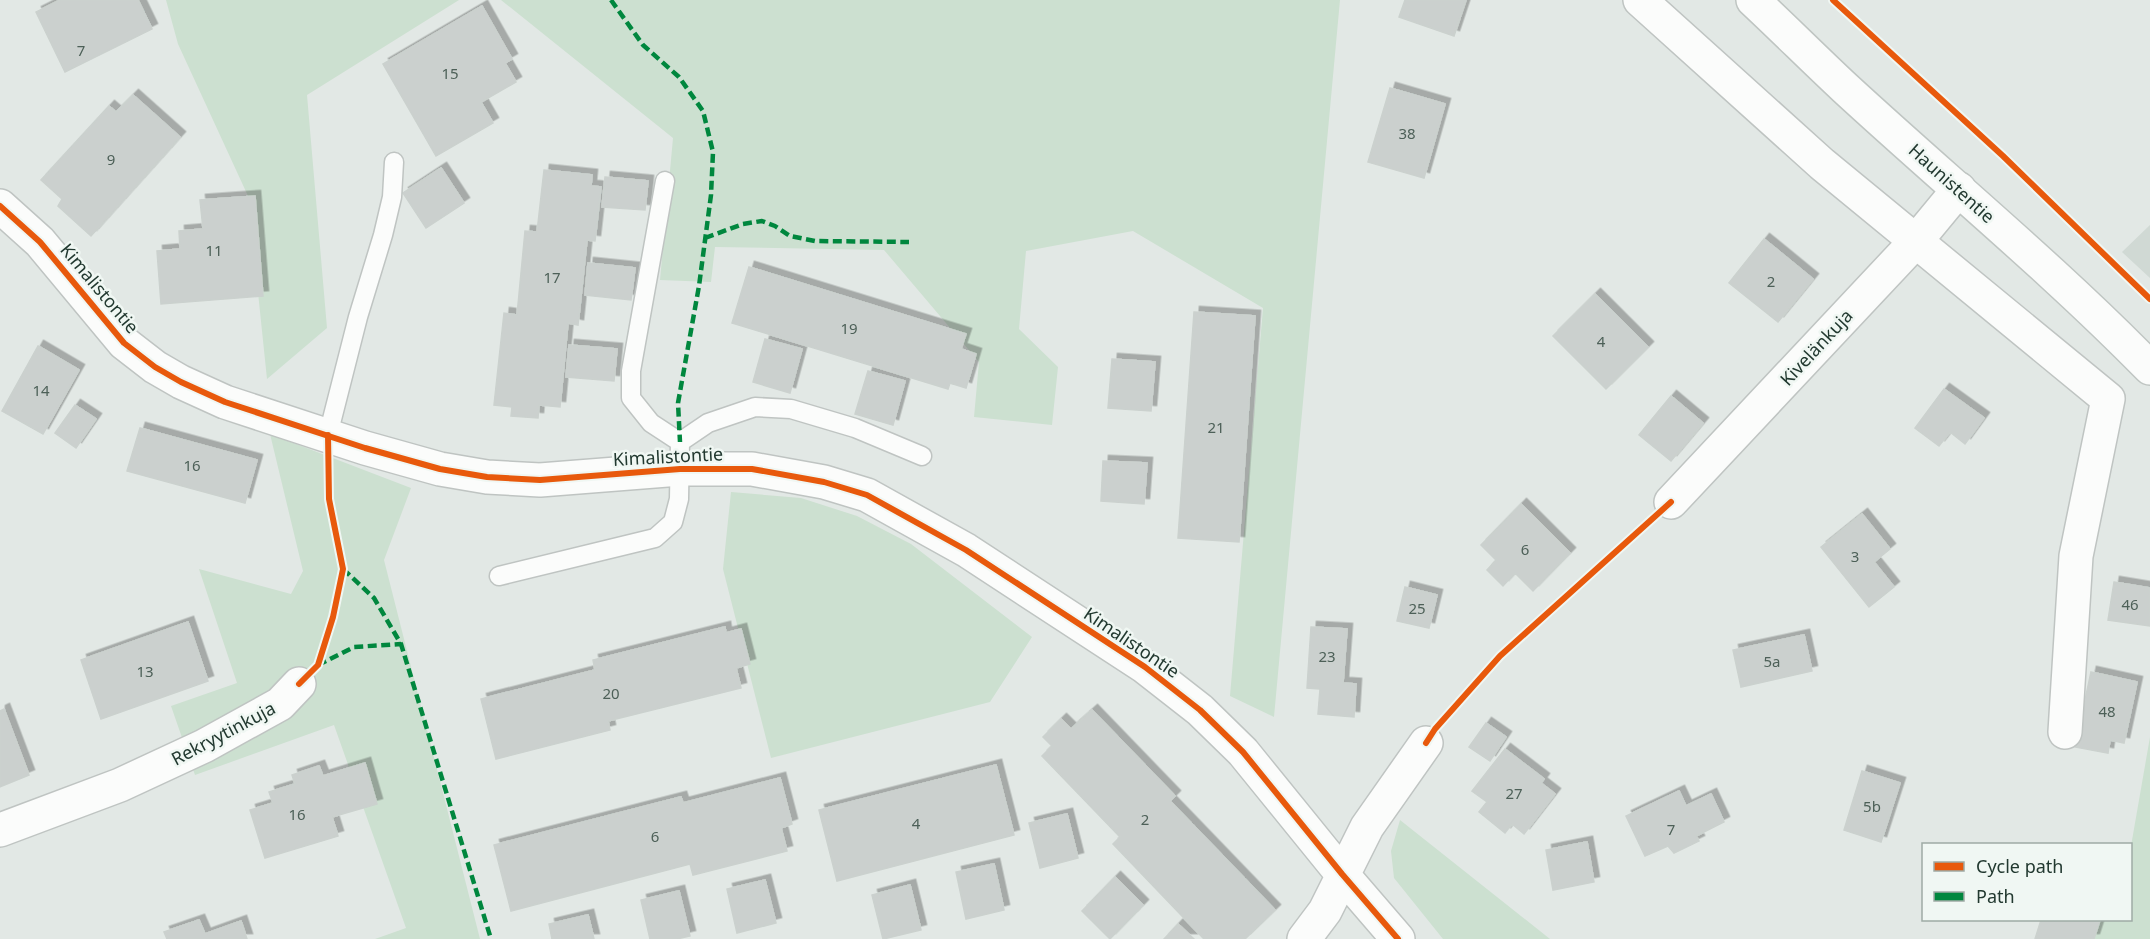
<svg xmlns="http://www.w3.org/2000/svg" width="2150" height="939" font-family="'Noto Sans',sans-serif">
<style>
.built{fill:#d0d9d4}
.green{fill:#cce0d0}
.building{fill:#cbd0ce;stroke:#cbd1ce;stroke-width:1.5;filter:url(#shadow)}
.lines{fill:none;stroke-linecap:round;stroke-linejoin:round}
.lane-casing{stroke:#bfc4c2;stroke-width:21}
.street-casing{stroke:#bfc4c2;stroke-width:36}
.secondary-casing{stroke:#bfc5c2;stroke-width:36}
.lane{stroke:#fbfcfb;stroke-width:18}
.street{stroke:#fbfcfb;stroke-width:33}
.secondary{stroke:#fbfcfb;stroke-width:33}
.quiet{stroke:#00873e;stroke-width:4.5;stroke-dasharray:9 4.5;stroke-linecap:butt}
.cycleway-casing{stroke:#f0f7f3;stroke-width:10}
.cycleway{stroke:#e8590c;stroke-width:6}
.labels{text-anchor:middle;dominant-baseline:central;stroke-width:5;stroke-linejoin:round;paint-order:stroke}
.number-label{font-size:15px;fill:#4d6058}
.street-label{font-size:18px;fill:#223930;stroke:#f0f7f3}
</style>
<defs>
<filter id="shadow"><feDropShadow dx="5.5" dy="-5.5" stdDeviation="0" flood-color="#0004"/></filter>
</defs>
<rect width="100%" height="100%" fill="#e2e8e5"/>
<path class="built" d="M2150,225V278L2122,252Z"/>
<path class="green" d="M166,0H459L307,95L327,328L267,379L248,196L178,44Z
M501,0H1340L1274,717L1230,696L1263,308L1133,231L1026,251L1019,329L1058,367L1052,425L974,417L979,362L884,250L715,247L711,282L660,280L673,138Z
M270,434L411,488L384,560L480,939H375L406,928L334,725L195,775L171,706L237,683L199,569L291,594L303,571Z
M731,492L801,498L857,516L911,544L1032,637L990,702L771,758L723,569Z
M2150,737V939H2089L2099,920H2130L2131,846Z
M1400,820L1550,939H1443L1394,878L1391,851Z"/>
<path class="building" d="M60,0H138L152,29L65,72L36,12Z
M1405,0H1466L1454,36L1399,17Z
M482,6L512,59L505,63L516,82L481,102L493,123L436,156L383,64Z
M1390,88L1445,104L1424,178L1368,162Z
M133,95L180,137L91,236L58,206L62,199L41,180L109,106L116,112Z
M441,168L464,203L426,228L403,193Z
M544,170L592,175L591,186L601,187L595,241L587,240L578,325L568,323L560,407L539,405L538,418L511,416L512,407L494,405L504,313L517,315L525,231L537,232Z
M605,177L648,181L645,210L602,207Z
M255,196L263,296L161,304L157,251L180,249L179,231L203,229L200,200Z
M1764,239L1813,279L1778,322L1729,283Z
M588,263L635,268L631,300L585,295Z
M749,267L966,334L961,349L976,354L966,388L950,383L948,389L732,323Z
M1595,294L1648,347L1606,389L1553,336Z
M1194,312L1255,316L1239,542L1178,538Z
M765,339L802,349L790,393L753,382Z
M569,345L617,349L614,381L566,377Z
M38,346L79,370L43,434L2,411Z
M1112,359L1155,362L1151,411L1108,408Z
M868,371L905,381L893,425L855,414Z
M1944,389L1984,418L1965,444L1950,432L1939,446L1915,428Z
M1671,396L1703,423L1671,461L1639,435Z
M75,405L96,419L76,448L55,433Z
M140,428L257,460L245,503L127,471Z
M1103,461L1147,463L1144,504L1101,501Z
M1521,504L1570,553L1533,591L1515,573L1503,586L1487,570L1496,560L1481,545Z
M1862,514L1890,549L1874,562L1894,587L1869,607L1821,547Z
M2114,582L2150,588V626L2108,620Z
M1405,587L1437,595L1429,628L1397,621Z
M188,622L208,681L101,719L81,660Z
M725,627L726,633L741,629L750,664L736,668L741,688L608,721L610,730L496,759L481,699L595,670L593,660Z
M1311,627L1347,629L1343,683L1356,684L1354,717L1318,714L1320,689L1307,688Z
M1804,635L1812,671L1741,687L1733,650Z
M2091,672L2137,682L2124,743L2110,740L2108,753L2075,747Z
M4,709L29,775L0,787V711Z
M1092,710L1175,796L1170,801L1275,910L1245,939H1204L1113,844L1120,837L1042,756L1052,746L1043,737L1061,719L1071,729Z
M1486,723L1506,737L1490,761L1469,747Z
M1505,749L1544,779L1541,783L1555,794L1524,834L1512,824L1505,833L1479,812L1487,802L1472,791Z
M365,763L377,804L332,817L338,836L265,858L250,810L273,803L269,792L295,784L292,775L319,766L323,776Z
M996,765L1014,835L837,881L819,810Z
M1862,771L1900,783L1881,842L1844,830Z
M780,778L792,824L781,828L787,851L693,875L690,864L511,911L494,845L681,797L683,803Z
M1679,791L1686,806L1711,794L1724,822L1696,836L1699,841L1674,853L1668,846L1645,856L1626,816Z
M1067,814L1078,858L1040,868L1029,823Z
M1587,842L1594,882L1553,890L1546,850Z
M994,864L1004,910L966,919L956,872Z
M1115,877L1143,905L1110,939L1082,911Z
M765,880L776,923L737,933L727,889Z
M910,885L921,930L883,939L872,895Z
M679,891L690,936L677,939H650L641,900Z
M588,915L594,939H552L549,924Z
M199,920L205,934L241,921L247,939H167L164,932Z
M2041,920H2100L2094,939H2035Z
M1178,924L1194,939H1164Z"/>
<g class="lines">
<defs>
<path id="lane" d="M328,435L358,317L383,235L392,197L394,162
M680,442L708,423L755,407L791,409L855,428L922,456
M499,576L655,538L673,522L679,499L680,442L651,423L631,398V371L665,181"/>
<path id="street" d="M1640,0L1822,164L2108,399L2076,556L2065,732
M0,206L40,242L124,343L155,367L181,382L225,402L365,448L440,469L487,477L540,480L680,469H752L824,482L867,495L966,550L1145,667L1200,710L1243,752L1342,874L1398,939
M1671,502L1916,241L1959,189
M0,830L120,785L204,746L280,704L299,684
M1304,939L1325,911L1367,827L1426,743"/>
<path id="secondary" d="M1753,0C1784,29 1814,59 1845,88C1947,182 2053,269 2150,368"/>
</defs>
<use href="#lane" class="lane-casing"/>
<use href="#street" class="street-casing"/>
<use href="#secondary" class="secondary-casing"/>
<use href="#lane" class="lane"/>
<use href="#street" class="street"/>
<use href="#secondary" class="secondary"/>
<path class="quiet" d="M611,0L643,45L679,77L703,111L713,152L711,195L699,286L678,403L680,442
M705,238L743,224L762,221L775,226L790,236L815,241L909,242
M343,569L374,598L401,644L491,939
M318,665L354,647L401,644"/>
<defs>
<path id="cycleway" d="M1833,0L2003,156L2150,299
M0,206L40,242L124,343L155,367L181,382L225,402L365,448L440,469L487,477L540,480L680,469H752L824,482L867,495L966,550L1145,667L1200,710L1243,752L1342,874L1398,939
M299,684L318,665L333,617L343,569L329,499L328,435
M1426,743L1435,729L1500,656L1671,502"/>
</defs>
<use href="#cycleway" class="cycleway-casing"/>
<use href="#cycleway" class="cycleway"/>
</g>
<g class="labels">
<g class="number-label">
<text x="81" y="50">7</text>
<text x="450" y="73">15</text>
<text x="1407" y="133">38</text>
<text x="111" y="159">9</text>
<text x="214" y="250">11</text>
<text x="552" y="277">17</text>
<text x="1771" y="281">2</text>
<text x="849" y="328">19</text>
<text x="1601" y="341">4</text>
<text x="41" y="390">14</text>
<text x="1216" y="427">21</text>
<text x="192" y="465">16</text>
<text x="1525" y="549">6</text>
<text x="1855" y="556">3</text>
<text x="2130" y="604">46</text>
<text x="1417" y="608">25</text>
<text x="1327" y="656">23</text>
<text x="1772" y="661">5a</text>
<text x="145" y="671">13</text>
<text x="611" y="693">20</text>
<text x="2107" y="711">48</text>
<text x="1514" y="793">27</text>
<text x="1872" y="806">5b</text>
<text x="297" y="814">16</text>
<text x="1145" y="819">2</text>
<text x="916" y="823">4</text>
<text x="1671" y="829">7</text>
<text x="655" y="836">6</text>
</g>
<g class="street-label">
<text transform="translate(1952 183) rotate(42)">Haunistentie</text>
<text transform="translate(100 288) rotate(50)">Kimalistontie</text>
<text transform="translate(1816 347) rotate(-47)">Kivelänkuja</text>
<text transform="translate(668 456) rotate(-3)">Kimalistontie</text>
<text transform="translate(1132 642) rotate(34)">Kimalistontie</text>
<text transform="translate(223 733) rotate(-28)">Rekryytinkuja</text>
</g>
</g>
<rect x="1922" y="843" width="210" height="78" fill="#f0f7f3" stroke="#9eaba5" stroke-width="1.5"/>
<rect x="1934" y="862" width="30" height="9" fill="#e8590c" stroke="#9eaba5" stroke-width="1.5"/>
<text x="1976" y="873" font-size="18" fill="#223930">Cycle path</text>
<rect x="1934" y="892" width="30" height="9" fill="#00873e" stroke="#9eaba5" stroke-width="1.5"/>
<text x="1976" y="903" font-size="18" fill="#223930">Path</text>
</svg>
